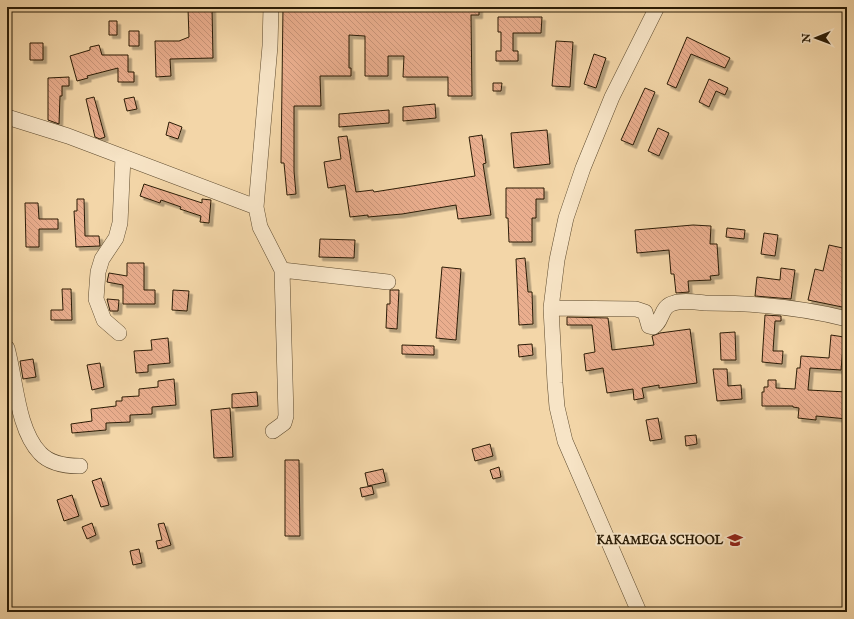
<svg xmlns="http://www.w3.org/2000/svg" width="854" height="619" font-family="'IM FELL English',serif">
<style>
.building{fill:url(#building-back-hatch);stroke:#2b1c06;filter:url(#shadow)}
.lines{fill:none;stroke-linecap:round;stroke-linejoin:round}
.minor-casing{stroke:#5d4a2e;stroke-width:16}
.minor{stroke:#f7e4c6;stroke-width:15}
.labels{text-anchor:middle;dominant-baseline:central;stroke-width:4;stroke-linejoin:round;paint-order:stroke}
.poi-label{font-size:12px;font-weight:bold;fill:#2b1c06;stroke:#f7e4c6;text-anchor:end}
</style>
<defs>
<pattern id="building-back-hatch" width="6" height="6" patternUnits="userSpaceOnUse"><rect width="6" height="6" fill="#eaae8e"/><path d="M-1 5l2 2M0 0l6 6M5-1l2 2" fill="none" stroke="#c99579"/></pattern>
<filter id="shadow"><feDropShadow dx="3.5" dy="3.5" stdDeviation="0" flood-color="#0004"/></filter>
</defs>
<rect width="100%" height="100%" fill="#f3d6a8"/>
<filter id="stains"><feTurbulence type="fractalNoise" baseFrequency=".005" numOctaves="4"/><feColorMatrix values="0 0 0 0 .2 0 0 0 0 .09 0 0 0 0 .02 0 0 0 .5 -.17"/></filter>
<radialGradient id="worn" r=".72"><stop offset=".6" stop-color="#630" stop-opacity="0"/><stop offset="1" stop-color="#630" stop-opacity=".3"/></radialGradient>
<path class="building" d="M283,7H479V15H471L472,96H448V77H403L404,56H388V76H365V36L349,35V68H351V76H320L321,106H294V171L296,194L287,195L284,163H281Z
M212,8L213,58L170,59L171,76L156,77L155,41H179L189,37L188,9Z
M498,17H542L541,33H513V51H518V61H496V51H501V32H498Z
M109,21H117V35H109Z
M129,31H139V46H129Z
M687,37L730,58L725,68L691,54L676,88L667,84Z
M556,41L573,42L570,87L552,86Z
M30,43H43V60H30Z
M99,45L102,55H128V72H134V82H118V68L87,76L88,78L77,81L70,56L90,50V47Z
M594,54L606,58L596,88L584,84Z
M69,77V86H62V96H60L59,124L48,120V78Z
M709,79L728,88L725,95L716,91L709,107L699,102Z
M493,83H502L501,91H493Z
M645,88L655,92L633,145L621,140Z
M94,97L105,137L100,139L95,137L86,99Z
M134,97L137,109L127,111L124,99Z
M435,104L436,118L403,121V107Z
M389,110V123L339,127V114Z
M169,122L182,127L178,139L166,135Z
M658,128L669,133L659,156L648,151Z
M547,130L550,164L514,168L511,133Z
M482,135L486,163L483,164L491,215L458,219L456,205L402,214L368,217V215L350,217L345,185L328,188L324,162L341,159L338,137L347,136L356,192L373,190L374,192L475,176L469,137Z
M144,184L202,203V199L211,200L209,223L200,222L201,216L180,209L181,207L161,200L160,203L140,196Z
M506,188H544V199H536V218H532V242H509L508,218H506Z
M77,199H84L85,236H99L100,246L76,247L74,211H77Z
M25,203H38L39,219H58V229H39V247H26Z
M693,225L711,226L710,244H717L719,275L710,276L711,280L688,281L689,292L676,293L674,274H671L669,250L637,253L635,230Z
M727,228L745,230L744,239L726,237Z
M764,233L778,235L775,256L761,254Z
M320,239L355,240L354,258L319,257Z
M829,245L847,249V308L808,300L815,269L823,271Z
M525,258L528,292H532L533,324L519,325L516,259Z
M127,263H144V290H155V304H123V285L107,282L109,273L127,276Z
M442,267L461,269L456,340L436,338Z
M781,268L795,270L791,299L755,296L757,277L780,280Z
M62,289H71L72,320H51V310H63Z
M173,290L189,291L187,311L172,310Z
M390,290H399L397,329L386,328L387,304H390Z
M107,299L119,300L118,311H110Z
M765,315L781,316V321H775L773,351H783L782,364L762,362Z
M567,317L608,318L612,350L654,345L652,336L660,333L690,329L697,383L659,388V385L642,388L644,398L634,400L633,389L607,393L603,368L586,371L584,354L595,352L592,325H567Z
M735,332L736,360H721L720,333Z
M831,335L844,337L841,370L810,368L808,390L847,392V419L816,416V420L798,418L799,408L793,407V406H762V392H764V387H768V380H776V388L795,389L797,368H800L801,356L829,358Z
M168,338L170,363L148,365V372L136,373L134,351L152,350L151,340Z
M532,344L533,355L519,357L518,345Z
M402,345L434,346V355L402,354Z
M33,359L36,377L23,379L20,361Z
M100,363L104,387L92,390L87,365Z
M713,369H727L728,386L741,385L742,399L717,401Z
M174,379L176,405L152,407V414L130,415V422L106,423V430L72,433L71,424L92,421L91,409L116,406V401H122V397L139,396V389L158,387V381Z
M257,392L258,406L232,408V394Z
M230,408L233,457L214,458L211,410Z
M658,418L662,439L650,441L646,420Z
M696,435L697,444L686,446L685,436Z
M490,444L493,456L475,461L472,449Z
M285,460H299L300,536H285Z
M499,467L501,477L493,479L490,470Z
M383,469L386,482L368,486L365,473Z
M101,478L109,505L101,507L92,481Z
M372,486L374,494L362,497L360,488Z
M72,495L79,516L64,521L57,500Z
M92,523L96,535L87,539L82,527Z
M164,523L171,545L158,549L156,541L162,540L158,524Z
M139,549L142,563L133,565L130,551Z"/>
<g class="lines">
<defs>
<path id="minor" d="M271,7L270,46L256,207L260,227L282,270L286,416L284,423L273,431
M7,117L68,136L256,207
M282,270L388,282
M551,308L636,309L645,312L649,326L653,327C663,322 660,306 674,303C683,300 695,302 705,303C752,303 801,307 847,319
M119,333L104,320L96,299L98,272L102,259L116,238L120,223L123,157
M7,348C16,380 17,429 40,453C50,464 67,466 80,466
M639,612L565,441L557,407L555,383L551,308L557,260L566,218L583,168L612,97L657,7"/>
</defs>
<use href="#minor" class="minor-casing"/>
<use href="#minor" class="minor"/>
</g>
<defs>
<symbol id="school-bare" viewBox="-9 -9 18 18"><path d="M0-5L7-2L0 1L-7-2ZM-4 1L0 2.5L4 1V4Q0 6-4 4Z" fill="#8f2418" stroke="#f7e4c6" stroke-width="2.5" paint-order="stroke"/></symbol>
</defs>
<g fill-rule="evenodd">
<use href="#school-bare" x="724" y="529" width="22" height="22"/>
</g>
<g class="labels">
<g class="poi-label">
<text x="723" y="540">KAKAMEGA SCHOOL</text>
</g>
</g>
<rect width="854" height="619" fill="none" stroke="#f3d6a8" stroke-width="24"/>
<rect x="8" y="8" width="838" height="603" fill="none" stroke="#2b1c06" stroke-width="2"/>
<rect x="12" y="12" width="830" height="595" fill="none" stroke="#2b1c06"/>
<g transform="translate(816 38) rotate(269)" stroke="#f7e4c6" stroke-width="3" paint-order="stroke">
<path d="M0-3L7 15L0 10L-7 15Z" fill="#2b1c06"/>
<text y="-6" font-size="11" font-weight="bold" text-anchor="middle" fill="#2b1c06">N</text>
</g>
<rect width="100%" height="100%" filter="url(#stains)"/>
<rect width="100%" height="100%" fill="url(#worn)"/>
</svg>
